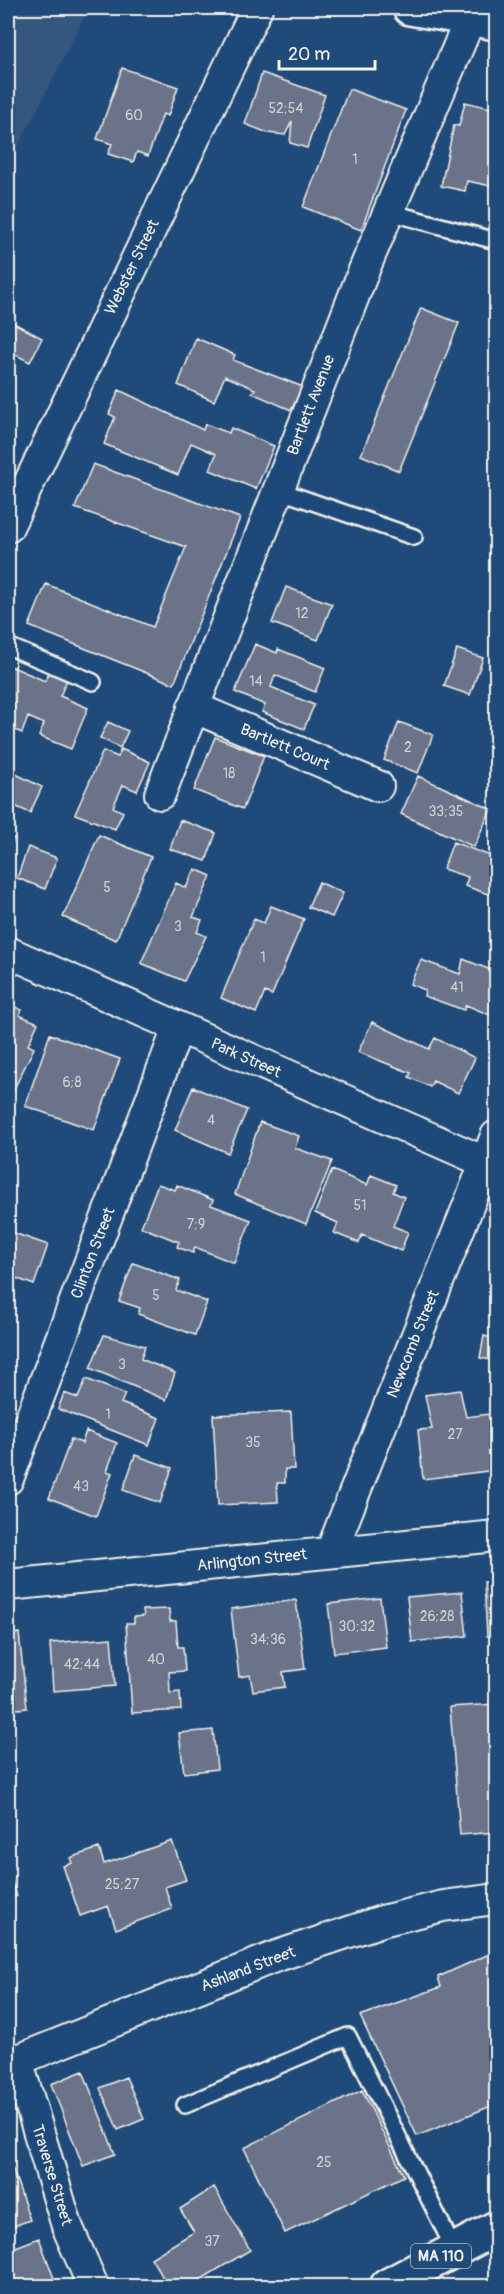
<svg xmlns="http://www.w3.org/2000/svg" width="504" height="2294" font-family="Pangolin,sans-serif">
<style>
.built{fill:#36567f}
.building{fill:#6a738a;stroke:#f4f1e8;stroke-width:1.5}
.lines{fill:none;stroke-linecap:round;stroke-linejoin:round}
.lane-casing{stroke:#f4f1e8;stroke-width:20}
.street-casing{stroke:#f4f1e8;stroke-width:34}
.secondary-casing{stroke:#f4f1e8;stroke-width:38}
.primary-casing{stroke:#f4f1e8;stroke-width:38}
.lane{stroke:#1f4a7a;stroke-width:15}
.street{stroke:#1f4a7a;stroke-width:30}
.secondary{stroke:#1f4a7a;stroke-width:33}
.primary{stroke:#1f4a7a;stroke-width:33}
.labels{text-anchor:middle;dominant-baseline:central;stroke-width:6;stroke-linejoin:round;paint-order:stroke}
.number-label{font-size:14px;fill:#d2d2d0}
.shield{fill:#1f4a7a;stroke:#b4bfc7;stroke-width:1.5}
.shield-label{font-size:15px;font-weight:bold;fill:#f4f1e8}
.street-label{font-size:16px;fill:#f4f1e8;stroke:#1f4a7a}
</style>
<rect width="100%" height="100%" fill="#1f4a7a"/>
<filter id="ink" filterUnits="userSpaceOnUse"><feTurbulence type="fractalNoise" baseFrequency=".0167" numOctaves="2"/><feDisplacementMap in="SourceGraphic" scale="12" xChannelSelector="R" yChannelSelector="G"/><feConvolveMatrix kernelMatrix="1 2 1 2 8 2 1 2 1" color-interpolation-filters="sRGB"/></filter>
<g filter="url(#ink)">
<path class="built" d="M8,8H89L8,166Z"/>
<path class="building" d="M122,68L178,87L168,116L163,114L148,156L137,152L133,162L108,154L112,144L97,139Z
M262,73L325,95L307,148L290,143L292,121L285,135L268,133L245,124Z
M349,89L406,110L361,230L303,207Z
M465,102L495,109L496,187L467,181L465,191L441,186L454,125L459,126Z
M8,287L14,290L8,305Z
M421,308L459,323L399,471L361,455Z
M8,320L42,338L30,362L8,351Z
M196,338L235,355L233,360L303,387L291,410L252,393L255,389L225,376L214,401L178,385Z
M119,390L203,430L205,424L229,433L231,428L274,446L256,489L210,470L216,454L191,443L178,475L104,444L115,417L109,414Z
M93,464L240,518L174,684L29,626L46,584L153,627L186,547L75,508Z
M286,587L332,604L318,640L272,623Z
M255,644L277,653L278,649L325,668L315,692L275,675L271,687L314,705L304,729L262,712L265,705L235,692Z
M457,649L483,658L470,695L444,686Z
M8,665L45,681L49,672L67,680L60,696L88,708L71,749L39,736L44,724L28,717L22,733L8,727Z
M108,722L128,731L120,748L100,738Z
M399,722L433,735L418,773L384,760Z
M215,737L264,756L243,809L194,790Z
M121,749L150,762L137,791L123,785L113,807L123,812L115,829L75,814L103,751L118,757Z
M8,770L42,787L30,813L8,803Z
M418,776L491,809L474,847L401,814Z
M180,820L216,833L206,861L170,849Z
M99,835L151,857L116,940L63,917Z
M8,836L14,838L8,853Z
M453,842L496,858V914L489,911L494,896L465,886L468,877L443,869Z
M28,847L57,858L45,889L17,878Z
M195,869L211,876L193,917L202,920L197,932L206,936L184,981L141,963L176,883L186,888Z
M319,882L343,893L332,917L308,907Z
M271,906L304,919L272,995L265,992L256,1013L221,998L254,919L264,923Z
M463,959L496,972V1012L495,1017L466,1005L464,1010L424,996L425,990L410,984L421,960L460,974Z
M8,1004L22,1010L19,1015L38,1023L28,1045L34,1048L11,1095L8,1093Z
M372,1022L429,1049L435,1038L475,1058L458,1093L433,1081L430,1087L409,1077L411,1073L358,1052Z
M50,1034L120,1059L94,1130L25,1106Z
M193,1087L247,1110L228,1153L175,1130Z
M260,1122L299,1136L295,1148L332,1161L306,1224L235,1194Z
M332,1170L367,1185L371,1175L396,1185L393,1192L404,1197L393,1226L408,1232L401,1251L362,1235L359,1243L334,1233L338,1223L315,1213Z
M158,1184L175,1190L177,1185L213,1200L211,1205L251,1220L234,1263L195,1247L193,1253L177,1247L179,1242L141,1227Z
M8,1231L48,1245L34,1285L8,1275Z
M133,1263L180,1280L176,1290L207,1302L195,1335L138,1314L140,1308L119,1301Z
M104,1335L145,1346L141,1359L175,1373L166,1400L90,1368Z
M484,1336L496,1339V1361L480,1358Z
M86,1379L125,1394L121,1403L159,1418L149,1445L58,1409L64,1393L78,1398Z
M460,1390L466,1417L489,1414L493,1437H496V1470L423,1479L418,1430L432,1429L425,1395Z
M291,1412L294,1469H285V1483H277L278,1502L218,1505L213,1415Z
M86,1431L117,1443L107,1471L112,1473L96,1516L49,1498L71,1439L82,1443Z
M135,1455L172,1468L160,1503L123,1490Z
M484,1582H496V1635L487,1636Z
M462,1592L467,1636L412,1642L407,1597Z
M380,1598L386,1647L334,1653L328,1604Z
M296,1600L305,1669L283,1672L285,1687L253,1691L250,1675L239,1677L231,1609Z
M169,1609L170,1621H176L178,1647H183L185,1671L169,1672L170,1693L180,1692L181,1710L132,1713L126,1623H134V1617L144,1616L143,1610Z
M19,1633L27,1708L8,1710V1635Z
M111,1638L115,1686L53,1691L50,1643Z
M496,1704V1832L460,1835L450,1707Z
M213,1730L217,1769L184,1773L179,1733Z
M172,1841L186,1880L165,1887L172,1909L116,1929L108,1906L80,1916L63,1866L72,1863L70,1858L99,1848L104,1864Z
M8,1869L17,1896L8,1900Z
M496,1951V2104L417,2136L360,2016L441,1987L438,1977Z
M83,2071L115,2154L83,2166L51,2084Z
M126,2077L144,2119L118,2130L100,2088Z
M362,2090L404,2176L285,2233L244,2148Z
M8,2155L30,2220L8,2228Z
M214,2187L250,2250L190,2286H168L151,2258L194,2232L180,2209Z
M39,2238L55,2281L40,2286H8V2250Z"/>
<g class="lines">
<defs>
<path id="lane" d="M389,212L496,241
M278,490L414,537
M8,646L93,682
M185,2105L348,2036L454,2249"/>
<path id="street" d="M8,527L257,8
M193,707L378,786
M160,794L364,270L470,19L483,8
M8,952L485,1162
M8,1479L178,1028
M331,1552L496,1136
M8,1585L496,1536
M17,2060L67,2226L93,2286
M8,2064L274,1957L382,1921L443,1906L496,1899"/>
<path id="secondary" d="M410,8L496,23"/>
<path id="primary" d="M387,2286L496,2228"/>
</defs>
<use href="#lane" class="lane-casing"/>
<use href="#street" class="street-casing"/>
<use href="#secondary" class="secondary-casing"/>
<use href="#primary" class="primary-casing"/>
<use href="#lane" class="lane"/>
<use href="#street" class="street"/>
<use href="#secondary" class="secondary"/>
<use href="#primary" class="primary"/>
</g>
</g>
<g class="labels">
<g class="number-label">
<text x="286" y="108">52;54</text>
<text x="134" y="115">60</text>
<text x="355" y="159">1</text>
<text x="302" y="613">12</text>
<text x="256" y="681">14</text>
<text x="408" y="747">2</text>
<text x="229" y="773">18</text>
<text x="446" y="811">33;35</text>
<text x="107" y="887">5</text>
<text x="178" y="926">3</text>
<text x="263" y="957">1</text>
<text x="457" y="987">41</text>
<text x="72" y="1082">6;8</text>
<text x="211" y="1120">4</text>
<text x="360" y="1205">51</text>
<text x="196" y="1224">7;9</text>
<text x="156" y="1295">5</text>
<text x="122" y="1364">3</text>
<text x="108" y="1414">1</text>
<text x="455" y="1434">27</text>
<text x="253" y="1442">35</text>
<text x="81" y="1486">43</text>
<text x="437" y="1616">26;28</text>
<text x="357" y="1626">30;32</text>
<text x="268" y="1639">34;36</text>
<text x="156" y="1659">40</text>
<text x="82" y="1664">42;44</text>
<text x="122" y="1884">25;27</text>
<text x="324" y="2162">25</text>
<text x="212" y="2241">37</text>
</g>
<rect class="shield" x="411" y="2244" width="60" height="24" rx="4.5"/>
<g class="shield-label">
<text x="441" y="2256">MA 110</text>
</g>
<g class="street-label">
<text transform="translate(132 267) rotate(-64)">Webster Street</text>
<text transform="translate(311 405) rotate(-69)">Bartlett Avenue</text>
<text transform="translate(285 747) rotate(23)">Bartlett Court</text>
<text transform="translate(246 1058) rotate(24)">Park Street</text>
<text transform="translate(93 1253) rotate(-69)">Clinton Street</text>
<text transform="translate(413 1344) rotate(-68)">Newcomb Street</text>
<text transform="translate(252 1560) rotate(-6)">Arlington Street</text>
<text transform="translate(248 1969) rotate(-21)">Ashland Street</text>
<text transform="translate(52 2175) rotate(73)">Traverse Street</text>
</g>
</g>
<rect width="504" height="2294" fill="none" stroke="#1f4a7a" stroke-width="30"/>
<rect x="15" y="15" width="474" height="2264" fill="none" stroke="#f4f1e8" stroke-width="2" filter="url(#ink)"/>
<path d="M279 60v9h96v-9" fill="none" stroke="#f4f1e8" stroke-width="3"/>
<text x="288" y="60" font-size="18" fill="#f4f1e8" stroke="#1f4a7a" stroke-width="4.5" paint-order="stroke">20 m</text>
</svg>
